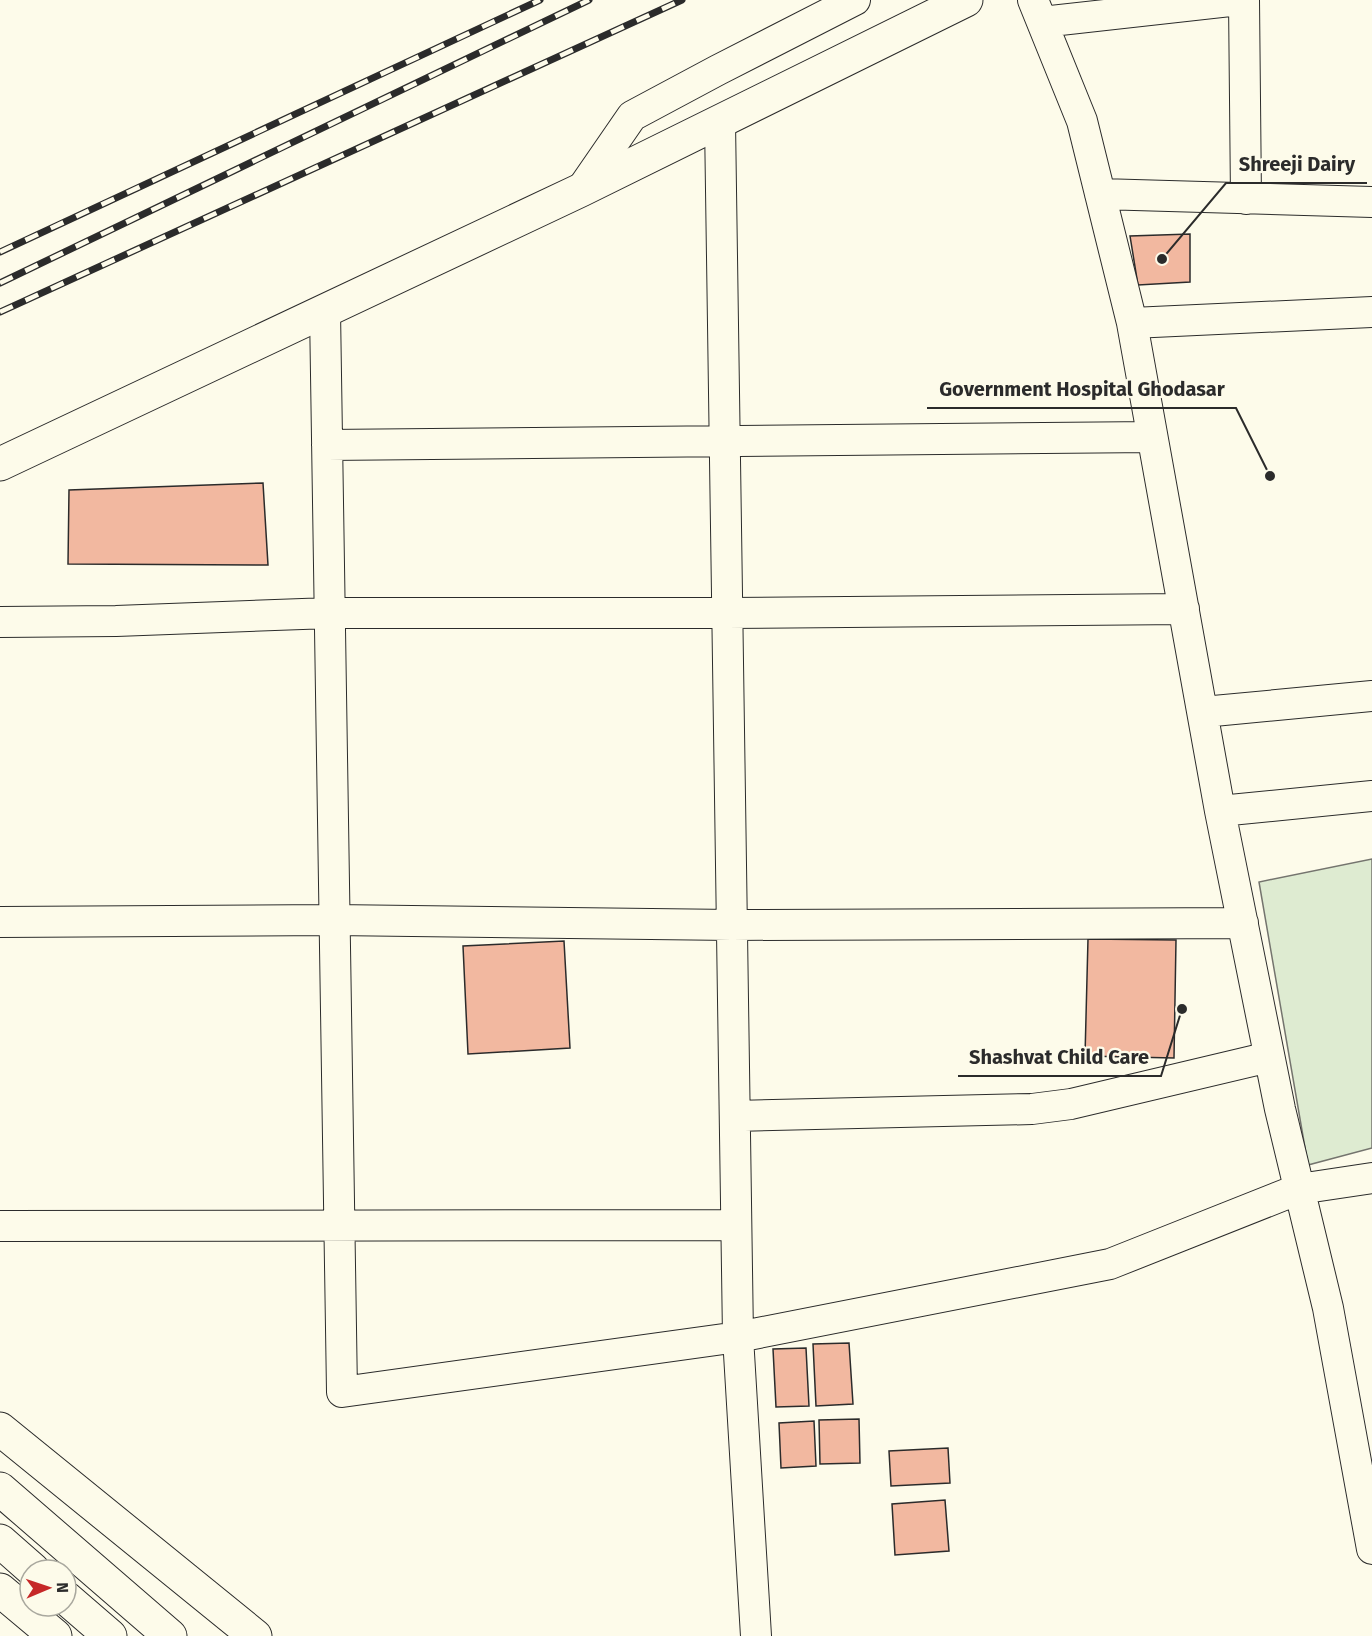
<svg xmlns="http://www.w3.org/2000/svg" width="1372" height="1636" font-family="'Fira Sans',sans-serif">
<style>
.green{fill:#deebd1;stroke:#74746e;stroke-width:1.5}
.building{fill:#f2b8a0;stroke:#2b2b2b;stroke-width:1.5}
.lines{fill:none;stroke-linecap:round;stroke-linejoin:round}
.street-casing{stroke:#2b2b2b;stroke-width:32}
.secondary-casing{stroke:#2b2b2b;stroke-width:35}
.street{stroke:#fdfbea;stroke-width:30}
.secondary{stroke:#fdfbea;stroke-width:33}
.rail-casing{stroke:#2b2b2b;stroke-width:7}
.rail{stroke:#fdfbea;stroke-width:4.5;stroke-dasharray:14;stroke-linecap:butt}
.leader{fill:none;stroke:#2b2b2b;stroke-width:2}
.callout-dot{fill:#2b2b2b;stroke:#fdfbea;stroke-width:2}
.callout-label{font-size:20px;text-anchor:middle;font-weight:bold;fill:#2b2b2b;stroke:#fdfbea;stroke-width:4.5;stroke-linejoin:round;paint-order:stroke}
</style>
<rect width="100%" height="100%" fill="#fdfbea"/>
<path class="green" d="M1372,859V1148L1308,1165L1259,882Z"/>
<path class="building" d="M1190,234V282L1138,285L1130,236Z
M263,483L268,565L68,564L69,490Z
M1088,939L1176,940L1174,1058L1085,1056Z
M564,941L570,1048L468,1054L463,946Z
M849,1343L853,1404L816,1406L813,1344Z
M806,1348L809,1406L776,1407L773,1349Z
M859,1419L860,1463L820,1464L819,1420Z
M814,1421L816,1466L781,1468L779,1423Z
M948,1448L950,1483L891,1486L889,1451Z
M945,1500L949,1551L895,1555L892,1504Z"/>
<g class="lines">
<defs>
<path id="street" d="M1033,0L1082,121L1132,323L1220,811L1280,1109L1328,1308L1372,1549
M1244,0L1246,199
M1042,22L1239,0
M720,122L738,1337L756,1636
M581,190L632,116L718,70L855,0
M1100,194L1372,202
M325,311L342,1392L738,1337L1110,1264L1299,1189L1372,1178
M1132,323L1372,312
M327,445L1152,437
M0,622L116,621L330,613H727L1184,609
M1203,712L1372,696
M1220,811L1372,796
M0,922L334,920L732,925L1243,923
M735,1116L1032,1109L1071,1104L1269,1057
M0,1226L736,1225"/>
<path id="secondary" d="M0,464L581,190L966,0
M0,1429L255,1636
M0,1489L170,1636
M0,1541L33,1570
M0,1590L55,1636
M66,1598L110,1636"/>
</defs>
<use href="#street" class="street-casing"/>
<use href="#secondary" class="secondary-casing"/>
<use href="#street" class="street"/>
<use href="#secondary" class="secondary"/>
<defs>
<path id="rail" d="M0,252L540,0
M0,283L589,0
M0,312L682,0"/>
</defs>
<use href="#rail" class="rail-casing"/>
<use href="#rail" class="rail"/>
</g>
<path class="leader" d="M1162 259L1226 183H1367M1270 476L1236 408H927M1182 1009L1161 1076H958"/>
<g class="callout-dot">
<circle cx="1162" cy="259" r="6"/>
<circle cx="1270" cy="476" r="6"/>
<circle cx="1182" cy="1009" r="6"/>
</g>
<g class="callout-label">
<text x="1297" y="171">Shreeji Dairy</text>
<text x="1082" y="396">Government Hospital Ghodasar</text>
<text x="1059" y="1064">Shashvat Child Care</text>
</g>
<g transform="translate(48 1588) rotate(88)"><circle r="28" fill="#fdfbea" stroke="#a9a89e" stroke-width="1.5"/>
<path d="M0-4.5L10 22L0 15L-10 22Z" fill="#c62828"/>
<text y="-9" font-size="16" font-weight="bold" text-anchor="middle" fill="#2b2b2b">N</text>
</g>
</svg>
